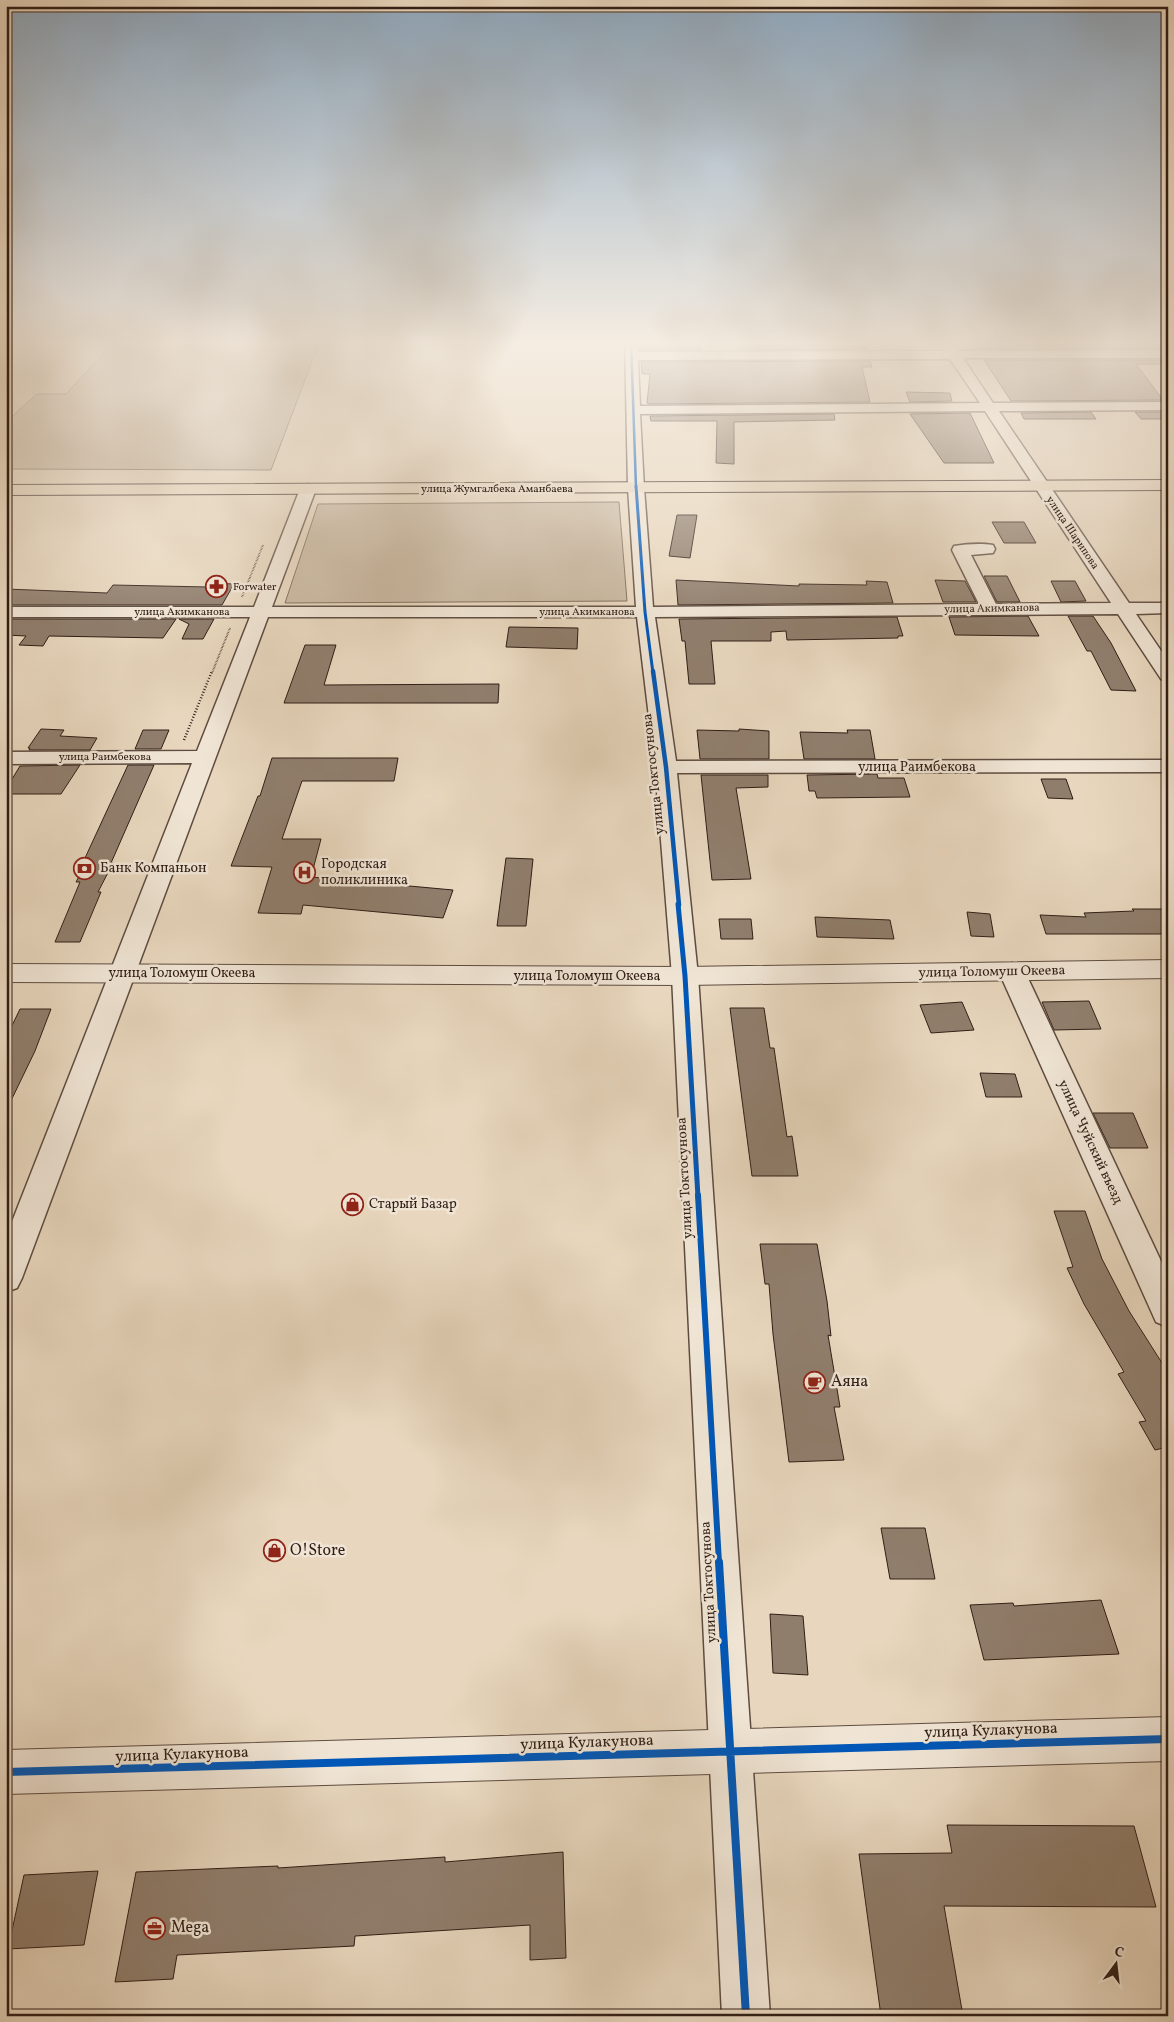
<svg xmlns="http://www.w3.org/2000/svg" width="1174" height="2022" font-family="Vollkorn,serif">
<style>
.green{fill:#c9b8a1;stroke:#7c6b5c}
.building{fill:#907e6d;stroke:#301e16}
.lines{fill:none;stroke-linecap:round;stroke-linejoin:round}
.minor-casing{stroke:#5e4c40;stroke-width:3}
.tertiary-casing{stroke:#5e4c40;stroke-width:2}
.primary-casing{stroke:#301e16;stroke-width:2}
.path-far1{stroke:#301e16;stroke-width:2;stroke-dasharray:0.5 1;stroke-linecap:butt}
.path{stroke:#301e16;stroke-width:2.5;stroke-dasharray:1 2;stroke-linecap:butt}
.minor{fill:#f0e5d5;fill-rule:evenodd}
.tertiary{fill:#f0e5d5;fill-rule:evenodd}
.primary{fill:#e8d7be;fill-rule:evenodd}
.cycleway-far5-casing{stroke:#f0e5d5;stroke-width:4.5}
.cycleway-far4-casing{stroke:#f0e5d5;stroke-width:5}
.cycleway-far3-casing{stroke:#f0e5d5;stroke-width:7}
.cycleway-far2-casing{stroke:#f0e5d5;stroke-width:8}
.cycleway-far1-casing{stroke:#f0e5d5;stroke-width:9}
.cycleway-casing{stroke:#f0e5d5;stroke-width:11}
.cycleway-far5{stroke:#0057b8;stroke-width:2.5}
.cycleway-far4{stroke:#0057b8;stroke-width:3}
.cycleway-far3{stroke:#0057b8;stroke-width:4.5}
.cycleway-far2{stroke:#0057b8;stroke-width:5}
.cycleway-far1{stroke:#0057b8;stroke-width:6}
.cycleway{stroke:#0057b8;stroke-width:8}
.labels{text-anchor:middle;dominant-baseline:central;stroke-width:5;stroke-linejoin:round;paint-order:stroke}
.far-street-label{font-size:11px;fill:#301e16;stroke:#f0e5d5}
.far-poi-label{font-size:11px;fill:#301e16;stroke:#f0e5d5;text-anchor:start}
.street-label{font-size:14px;fill:#301e16;stroke:#f0e5d5}
.poi-label{font-size:14px;fill:#301e16;stroke:#f0e5d5;text-anchor:start}
.near-poi-label{font-size:16px;fill:#301e16;stroke:#f0e5d5;text-anchor:start}
.near-street-label{font-size:16px;fill:#301e16;stroke:#f0e5d5}
</style>
<rect width="100%" height="100%" fill="#e8d7be"/>
<filter id="stains"><feTurbulence type="fractalNoise" baseFrequency=".004" numOctaves="4"/><feColorMatrix values="0 0 0 0 .2 0 0 0 0 .09 0 0 0 0 .02 0 0 0 .5 -.17"/></filter>
<radialGradient id="worn" r=".72"><stop offset=".6" stop-color="#630" stop-opacity="0"/><stop offset="1" stop-color="#630" stop-opacity=".3"/></radialGradient>
<path class="green" d="M116,340H320L271,470L6,469V422L37,394H66Z
M619,502L627,601L285,603L318,504Z"/>
<path class="building" d="M641,341H699L701,350H641Z
M737,342H758L759,345L867,346L868,349L738,350Z
M1065,344H1158L1168,345V348L977,349L976,347L1066,345Z
M984,360H1168V364H1136L1163,400L1011,401Z
M870,361L872,367H862L870,402L650,404L647,403L650,374H642L641,362Z
M906,392L950,393L952,401L910,402Z
M1091,412L1096,419H1024L1021,413Z
M1135,412H1168V419H1141Z
M970,413L994,463H944L910,414Z
M834,414L835,420L734,422V464L716,463L717,421H651L650,416Z
M677,515H697L690,558L669,556Z
M992,522H1024L1036,543H1004Z
M984,576H1007L1020,602H997Z
M676,580L799,586V584L867,585L866,581L887,582L893,603L678,605Z
M935,580L965,581L976,602H943Z
M1051,581H1075L1086,601L1061,602Z
M210,583L234,584L222,605H6V589L107,593L113,585L208,587Z
M1028,616L1039,636L955,635L949,617Z
M1068,616H1093L1111,643L1136,691L1111,690L1091,651H1087Z
M897,617L903,636H898V638L787,640L786,631L771,632V641H711L715,684H689L685,641H682L679,619Z
M6,619H176L163,638L49,636L43,646L19,645L26,636L6,635Z
M179,619H214L203,639H182L189,624Z
M509,627L578,628L577,649L506,647Z
M305,645H336L324,685L499,684L498,703H284Z
M41,729L64,730L60,736L97,738L90,750H29L30,748H28Z
M739,729L769,731V759H700L697,730L739,731Z
M143,730H169L161,749H135Z
M847,730H870L875,759H804L800,732L848,733Z
M272,758H398L394,781H302L282,839H321L311,877L453,890L443,918L303,905L301,914L258,913L272,867L231,866L258,796H260Z
M80,765L61,794H6V789L20,766Z
M128,765H154L111,863H113L98,892H101L80,942H55L80,882H76L89,858H85Z
M877,774L878,778H904L910,797L817,798L815,791H809L807,775Z
M701,775H768V787L736,788L751,879L712,880Z
M1041,779H1066L1073,799L1048,798Z
M506,858L533,859L526,926H497Z
M1132,909H1162L1168,924V934H1046L1040,915L1086,917L1084,913L1134,911Z
M967,912L990,914L994,937L971,936Z
M815,917L890,920L894,939L817,937Z
M719,919H751L753,939H721Z
M1089,1001L1101,1029L1054,1030L1042,1002Z
M962,1002L974,1030L931,1033L920,1005Z
M730,1008H764L770,1048H774L787,1137L792,1136L798,1176H752Z
M20,1009H51L35,1051L6,1111V1038Z
M980,1073L1015,1074L1022,1097H986Z
M1093,1113H1133L1148,1148H1110Z
M1054,1211H1085L1102,1259L1129,1311L1162,1363L1168,1362V1447L1155,1450L1139,1422L1146,1421L1118,1374L1124,1372L1084,1304L1067,1268L1073,1267Z
M760,1244H817L827,1301L831,1336L828,1335L840,1407H834L844,1460L789,1462L773,1334L769,1284H765Z
M881,1528H925L935,1579H890Z
M1101,1600L1119,1654L984,1660L970,1605L1013,1603L1014,1606Z
M770,1614L803,1616L808,1675L773,1673Z
M947,1825L1134,1826L1156,1907L944,1906L963,2016H881L859,1854L952,1853Z
M563,1852L566,1958L530,1960V1925L355,1936L354,1946L177,1955L173,1979L115,1982L136,1872L278,1866V1868L445,1857V1862Z
M98,1871L84,1945L8,1949L24,1875Z"/>
<g class="lines">
<defs>
<path id="minor" d="M6,340H16L10,348L6,349Z
M625,340H637L638,352L945,351L940,343L945,340H950L958,351L1168,350V358H963L993,403L1168,402V410L999,411L1129,603H1168V613L1136,614L1168,661V681L1161,679L1118,614L655,617L676,761L1168,760V772L677,773L698,976L770,2016H722L672,976L655,767L637,617H268L22,1278L17,1288L6,1292V1237L192,763L6,764V752L197,751L250,617H6V607H254L300,489L308,484L316,489L272,607H636L628,488ZM950,359L980,403L640,406L638,360ZM985,411L1111,603L996,604L971,555L993,553L995,549L993,545C981,543 966,544 954,546L952,550L979,604L653,607L644,488L640,414Z
M1012,963L1021,966L1025,972L1168,1276V1327L1156,1322L999,972L1003,966Z"/>
<path id="tertiary" d="M1168,960V978L685,985L6,982V964L685,967Z
M1168,1717V1761L6,1794V1750Z"/>
<path id="primary" d="M1168,480V490L6,495V485Z"/>
</defs>
<use href="#minor" class="minor-casing"/>
<use href="#tertiary" class="tertiary-casing"/>
<use href="#primary" class="primary-casing"/>
<path class="path-far1" d="M242,597L263,545
M212,673L230,628"/>
<path class="path" d="M184,740L212,671"/>
<use href="#minor" class="minor"/>
<use href="#tertiary" class="tertiary"/>
<use href="#primary" class="primary"/>
<defs>
<path id="cycleway-far5" d="M631,340L636,488"/>
<path id="cycleway-far4" d="M636,486L645,612L653,673"/>
<path id="cycleway-far3" d="M653,671L666,767L679,905"/>
<path id="cycleway-far2" d="M678,904L685,976L698,1197"/>
<path id="cycleway-far1" d="M698,1195L719,1563"/>
<path id="cycleway" d="M719,1562L746,2016
M6,1772L1168,1739"/>
</defs>
<use href="#cycleway-far5" class="cycleway-far5-casing"/>
<use href="#cycleway-far4" class="cycleway-far4-casing"/>
<use href="#cycleway-far3" class="cycleway-far3-casing"/>
<use href="#cycleway-far2" class="cycleway-far2-casing"/>
<use href="#cycleway-far1" class="cycleway-far1-casing"/>
<use href="#cycleway" class="cycleway-casing"/>
<use href="#cycleway-far5" class="cycleway-far5"/>
<use href="#cycleway-far4" class="cycleway-far4"/>
<use href="#cycleway-far3" class="cycleway-far3"/>
<use href="#cycleway-far2" class="cycleway-far2"/>
<use href="#cycleway-far1" class="cycleway-far1"/>
<use href="#cycleway" class="cycleway"/>
</g>
<linearGradient id="sky" x2="0" y2="1"><stop stop-color="#8fa9c0"/><stop offset="0.55" stop-color="#f5ede2"/><stop offset="1" stop-color="#f5ede2" stop-opacity="0"/></linearGradient>
<rect width="1174" height="623" fill="url(#sky)"/>
<defs>
<symbol id="pharmacy-ring" viewBox="-11 -11 22 22"><circle r="9.5" fill="#f0e5d5" stroke="#8f2418" stroke-width="1.5"/><path d="M-2-6h4v4h4v4h-4v4h-4v-4h-4v-4h4Z" fill="#8f2418"/></symbol>
<symbol id="bank-ring" viewBox="-11 -11 22 22"><circle r="9.5" fill="#f0e5d5" stroke="#8f2418" stroke-width="1.5"/><path d="M-6-4H6V4H-6ZM0-2.3a2.3 2.3 0 1 0 0 4.6a2.3 2.3 0 1 0 0-4.6Z" fill="#8f2418"/></symbol>
<symbol id="hospital-ring" viewBox="-11 -11 22 22"><circle r="9.5" fill="#f0e5d5" stroke="#8f2418" stroke-width="1.5"/><path d="M-5-5h3v3.5h4V-5h3V5h-3V1.5h-4V5h-3Z" fill="#8f2418"/></symbol>
<symbol id="shop-ring" viewBox="-11 -11 22 22"><circle r="9.5" fill="#f0e5d5" stroke="#8f2418" stroke-width="1.5"/><path d="M-5-2.5h2.3a2.7 3.5 0 0 1 5.4 0H5L5.5 6h-11ZM-1.5-2.5h3a1.5 2.3 0 0 0-3 0Z" fill="#8f2418"/></symbol>
<symbol id="cafe-ring" viewBox="-11 -11 22 22"><circle r="9.5" fill="#f0e5d5" stroke="#8f2418" stroke-width="1.5"/><path d="M-5.5-4.5H6V0H3Q3 3.5 0 3.5H-2.5Q-5.5 3.5-5.5 0ZM3-3.2v2h1.7v-2ZM-6 4.5H4V6H-6Z" fill="#8f2418"/></symbol>
<symbol id="office-ring" viewBox="-11 -11 22 22"><circle r="9.5" fill="#f0e5d5" stroke="#8f2418" stroke-width="1.5"/><path d="M-6-3h4V-5.5h4V-3h4V5H-6ZM-1-4.5V-3h2v-1.5ZM-6 0V1H6V0Z" fill="#8f2418"/></symbol>
</defs>
<g fill-rule="evenodd">
<use href="#pharmacy-ring" x="204" y="574" width="25" height="25"/>
<use href="#bank-ring" x="72" y="856" width="25" height="25"/>
<use href="#hospital-ring" x="292" y="860" width="25" height="25"/>
<use href="#shop-ring" x="340" y="1192" width="25" height="25"/>
<use href="#cafe-ring" x="802" y="1370" width="25" height="25"/>
<use href="#shop-ring" x="262" y="1538" width="25" height="25"/>
<use href="#office-ring" x="142" y="1916" width="25" height="25"/>
</g>
<g class="labels">
<g class="far-street-label">
<text x="497" y="489">улица Жумгалбека Аманбаева</text>
<text transform="translate(1072 533) rotate(56)">улица Шарипова</text>
<text transform="translate(992 609) rotate(-1)">улица Акимканова</text>
<text x="182" y="612">улица Акимканова</text>
<text x="587" y="612">улица Акимканова</text>
<text x="105" y="757">улица Раимбекова</text>
</g>
<g class="far-poi-label">
<text x="233" y="587">Forwater</text>
</g>
<g class="street-label">
<text x="917" y="767">улица Раимбекова</text>
<text transform="translate(654 774) rotate(-96)">улица Токтосунова</text>
<text transform="translate(992 972) rotate(-1)">улица Толомуш Океева</text>
<text x="182" y="973">улица Толомуш Океева</text>
<text x="587" y="976">улица Толомуш Океева</text>
<text transform="translate(1090 1142) rotate(65)">улица Чуйский въезд</text>
<text transform="translate(685 1178) rotate(-93)">улица Токтосунова</text>
<text transform="translate(709 1582) rotate(-93)">улица Токтосунова</text>
</g>
<g class="poi-label">
<text x="321" y="864">Городская<tspan x="321" dy="16">поликлиника</tspan></text>
<text x="100" y="868">Банк Компаньон</text>
<text x="369" y="1204">Старый Базар</text>
</g>
<g class="near-poi-label">
<text x="831" y="1382">Аяна</text>
<text x="290" y="1551">O!Store</text>
<text x="171" y="1928">Mega</text>
</g>
<g class="near-street-label">
<text transform="translate(991 1731) rotate(-2)">улица Кулакунова</text>
<text transform="translate(587 1743) rotate(-2)">улица Кулакунова</text>
<text transform="translate(182 1755) rotate(-2)">улица Кулакунова</text>
</g>
</g>
<rect width="1174" height="2022" fill="none" stroke="#e8d7be" stroke-width="25"/>
<rect x="8" y="8" width="1159" height="2007" fill="none" stroke="#301e16" stroke-width="2.5"/>
<rect x="12" y="12" width="1149" height="1997" fill="none" stroke="#301e16"/>
<g transform="translate(1116 1964) rotate(15)" stroke="#f0e5d5" stroke-width="4" paint-order="stroke">
<path d="M0-4L9 19L0 12L-9 19Z" fill="#301e16"/>
<text y="-8" font-size="14" font-weight="bold" text-anchor="middle" fill="#301e16">С</text>
</g>
<rect width="100%" height="100%" filter="url(#stains)"/>
<rect width="100%" height="100%" fill="url(#worn)"/>
</svg>
